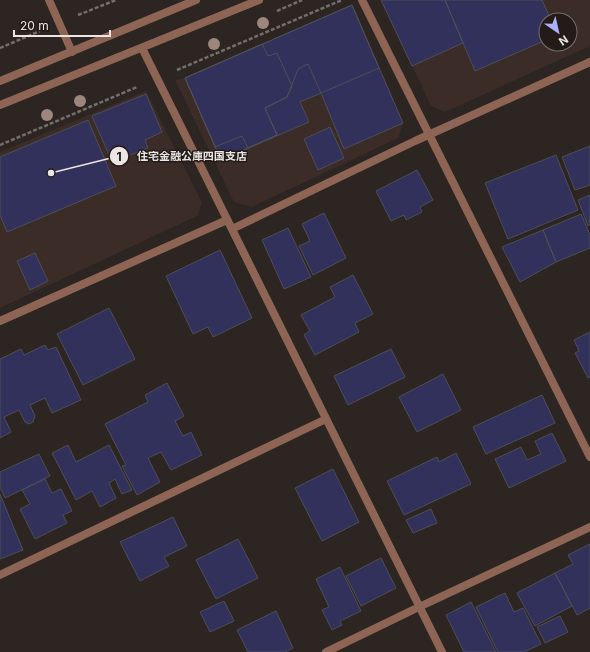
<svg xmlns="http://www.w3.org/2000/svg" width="590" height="652" font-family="Inter,'Noto Sans JP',sans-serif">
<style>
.built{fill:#3b2c27;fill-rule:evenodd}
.building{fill:#32315b;stroke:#4e4e57}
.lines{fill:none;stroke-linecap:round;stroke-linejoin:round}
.path{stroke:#756f6b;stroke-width:2.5;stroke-dasharray:4 2;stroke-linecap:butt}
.minor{stroke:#8e6554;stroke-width:8}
.tertiary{stroke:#8e6554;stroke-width:8}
.tree{fill:#9c867d}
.leader{fill:none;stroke:#ebe6e4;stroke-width:1.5}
.callout-dot{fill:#ebe6e4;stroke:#231b18;stroke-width:1.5}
.mark-label{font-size:12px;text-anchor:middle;font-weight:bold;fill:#111}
.callout-label{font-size:11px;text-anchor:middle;font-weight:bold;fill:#ebe6e4;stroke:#231b18;stroke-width:3;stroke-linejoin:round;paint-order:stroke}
</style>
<rect width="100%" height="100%" fill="#2c2521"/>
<path class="built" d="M381,0H590V46L445,112L431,106ZM546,20H570V44H546Z
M352,5L403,123L398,138L252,207L234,202L175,80L185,78Z
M146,91L202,203L197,216L0,308V152Z"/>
<path class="building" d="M381,0H445L463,43L412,66Z
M445,0H542L551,20H546V40L475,71Z
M352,5L379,68L321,93L308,64L298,69L287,97L265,108L277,135L221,160L185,78Z
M352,5L403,123L344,149L321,93L300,102L309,122L221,160L185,78Z
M262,44L268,56L277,53L292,86L287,97L265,108L277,135L248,148L242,136L215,147L185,78Z
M146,94L162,132L145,140L148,148L125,157L126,159L113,164L92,116Z
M88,120L116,186L7,232L0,215V157Z
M330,127L344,158L318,170L304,139Z
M590,146V185L575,190L562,157Z
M556,155L578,210L508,239L485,183Z
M417,170L433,200L420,207L422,212L406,220L404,215L391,221L376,191Z
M590,195V225L588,226L578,200Z
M324,213L346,258L313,275L299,246L310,241L302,224Z
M581,214L590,235V248L556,262L543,230Z
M288,228L311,277L284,289L262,240Z
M543,230L556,262L520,282L502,247Z
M220,250L252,318L213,337L208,327L193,334L166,276Z
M35,253L48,281L30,290L17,261Z
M353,275L373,314L355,323L359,332L315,355L304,335L310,331L301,315L335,297L330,287Z
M109,308L135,359L83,385L57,334Z
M590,332V377L588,378L575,353L579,351L574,340Z
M45,345L48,350L56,347L81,400L52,413L45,398L30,405L35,416L33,422L29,424L25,422L19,410L4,417L11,432L0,438V359L21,349L24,355Z
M391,349L405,377L348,405L334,376Z
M443,374L461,410L417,432L399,397Z
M167,383L184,416L175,421L183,436L191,432L202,455L171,470L161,452L148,458L160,482L137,495L122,466L126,465L105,424L148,402L145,395Z
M542,395L555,423L486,454L473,427Z
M552,433L566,461L509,488L495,459L521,447L527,460L541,454L535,441Z
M68,445L76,462L109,445L132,490L122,494L115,479L109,483L116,498L100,507L92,491L76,500L52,453Z
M456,453L471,484L404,515L387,481L437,457L439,462Z
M39,454L50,476L5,498L0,487V472Z
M333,469L359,522L322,541L295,488Z
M45,479L52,493L61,489L72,511L63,515L67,523L35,539L20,509L30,504L22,490Z
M0,494L23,550L0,559Z
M431,509L437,523L413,533L406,520Z
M173,517L187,546L164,557L169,566L140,581L120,542Z
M238,539L258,578L216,599L196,560Z
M590,544V608L577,615L555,573L573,564L568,555Z
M381,558L396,588L361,606L346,576Z
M340,567L361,611L340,621L342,625L332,630L322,610L329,607L316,579Z
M555,573L572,606L535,626L517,593Z
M505,593L514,612L523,608L541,644L524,652H498L476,607Z
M224,601L234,621L210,632L200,612Z
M471,602L496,652H464L446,615Z
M276,611L293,648L285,652H248L237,630Z
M560,616L568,632L545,643L537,627Z"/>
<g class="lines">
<path class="path" d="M277,11L302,0
M78,15L116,0
M0,48L40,31
M177,70L342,0
M0,145L137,87"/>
<path class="minor" d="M49,0L72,52
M362,0L590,457
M142,48L442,652
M232,229L415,141L590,62
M0,321L227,220
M0,575L326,419
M326,652L419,607L590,527"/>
<path class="tertiary" d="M0,81L196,0
M0,105L259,0"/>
</g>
<g class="tree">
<circle cx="263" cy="23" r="6"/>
<circle cx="214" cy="44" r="6"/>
<circle cx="80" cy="101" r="6"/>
<circle cx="47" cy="115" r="6"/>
</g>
<path class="leader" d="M51 173L119 156"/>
<g class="callout-dot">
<circle cx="51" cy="173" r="4"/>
<circle cx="119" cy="156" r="10"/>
</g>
<g class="mark-label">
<text x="119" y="161">1</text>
</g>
<g class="callout-label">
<text x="192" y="160">住宅金融公庫四国支店</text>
</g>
<g transform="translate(558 32) rotate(146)"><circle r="19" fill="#231b18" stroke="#736c6a"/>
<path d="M0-3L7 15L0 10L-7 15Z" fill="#adaffb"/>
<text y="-6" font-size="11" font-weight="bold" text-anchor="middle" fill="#ebe6e4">N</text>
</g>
<path d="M14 30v6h96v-6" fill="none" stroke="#ebe6e4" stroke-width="2"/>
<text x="20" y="30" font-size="12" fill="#ebe6e4" stroke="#231b18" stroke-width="3" paint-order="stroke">20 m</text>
</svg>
